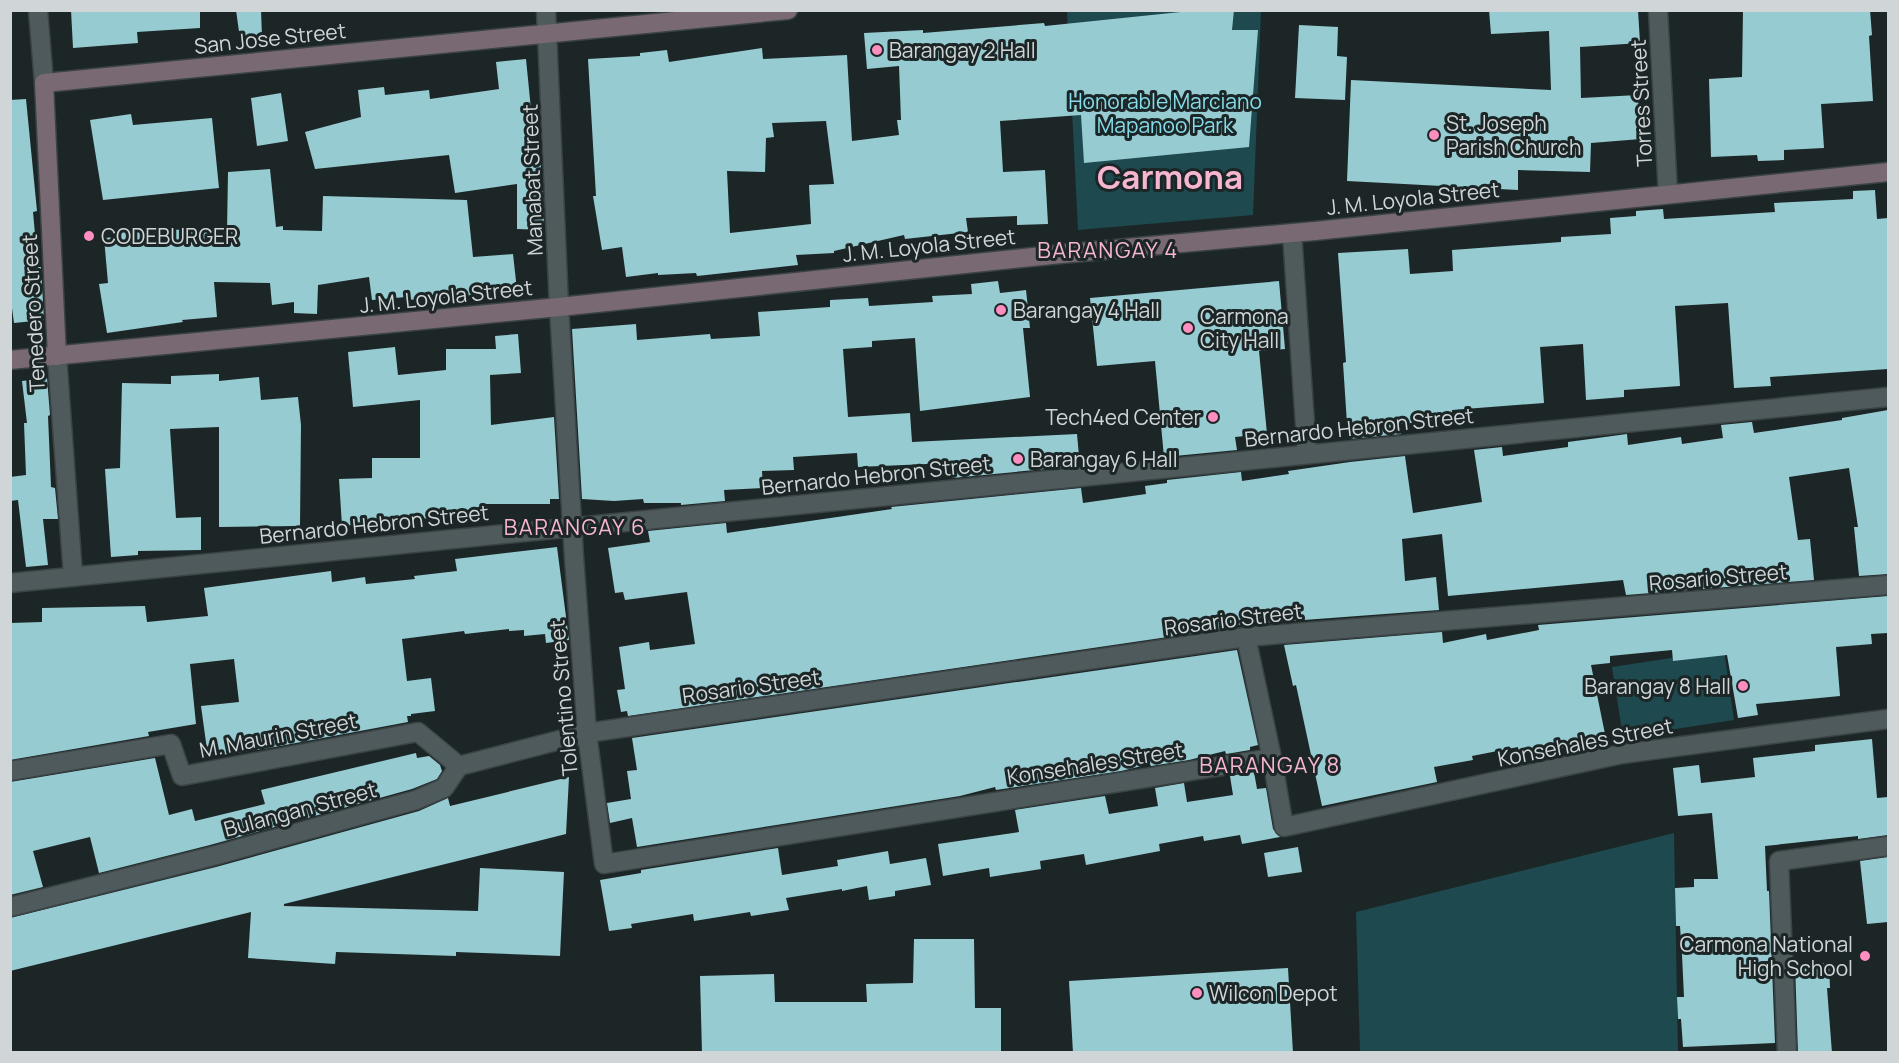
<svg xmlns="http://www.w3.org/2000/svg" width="1899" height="1063" font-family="Manrope,sans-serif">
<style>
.green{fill:#1d494f}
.building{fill:#96cbd2;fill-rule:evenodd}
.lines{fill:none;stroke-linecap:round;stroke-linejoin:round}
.street-casing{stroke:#3b4344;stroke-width:21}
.secondary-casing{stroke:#3b4344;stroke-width:21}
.street{stroke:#4f5a5c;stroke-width:18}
.secondary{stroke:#786973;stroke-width:18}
.poi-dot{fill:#fd8ebf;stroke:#1c2627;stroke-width:2}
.labels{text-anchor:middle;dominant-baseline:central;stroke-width:6;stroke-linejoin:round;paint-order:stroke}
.street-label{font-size:21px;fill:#d0d6d7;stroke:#1c2627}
.poi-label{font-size:21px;fill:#d0d6d7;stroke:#1c2627;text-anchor:start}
.park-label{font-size:21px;fill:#85dbe7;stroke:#1c2627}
.neighbourhood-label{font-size:22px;letter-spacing:1.5px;fill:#f6b6cf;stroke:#1c2627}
.town-label{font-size:33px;font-weight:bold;fill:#f6b6cf;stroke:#1c2627}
</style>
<rect width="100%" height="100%" fill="#1c2627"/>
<path class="green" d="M1067,11H1261L1253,215L1078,230Z
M1724,650L1734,720L1623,737L1612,667Z
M1674,833L1678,1052H1360L1356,912Z"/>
<path class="building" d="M71,10H200V28L137,32L138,43L73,48Z
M236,10H261L262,37L240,39Z
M1200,10H1234L1232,30H1258L1249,147L1084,163L1081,115L1000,121L1003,172L1045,170L1048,224L1017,225V216L966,218L968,232L905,239L904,235L834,251V253L796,255L798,265L697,276L696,273L658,275V273L626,277L622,247L602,250L593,196H596L588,59L640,56V53L667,50L669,62L762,48L763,59L847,55L852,141L899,135L897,120H901L899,66L867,69L864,33L923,30V33L1044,23L1045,26ZM826,121L834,184L809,185L811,224L730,233L727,171L765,172L766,138L774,137L772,123Z
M1489,10H1638L1640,43L1580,47L1581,98L1638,95L1641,139L1591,143L1590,172L1518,170V190L1347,181L1351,80L1551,90L1549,31L1491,34Z
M1743,10H1870L1872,35L1869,36L1873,101L1821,104L1824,148L1784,150V160L1758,161L1757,155L1711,157L1709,79L1742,77Z
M1299,25L1338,27L1337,56L1347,57L1345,100L1295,98Z
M526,59L536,160H541L540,191H543L544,230L517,229V184L455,193L449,155L315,169L305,132L361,117L358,90L384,87L385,95L429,90L430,99L499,89L496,62Z
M281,93L288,141L257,146L251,98Z
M26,99L37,211L33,212L38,267H41L44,320L14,323L10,293V100Z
M131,114L133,125L212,118L219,188L103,200L90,120Z
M270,169L276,227L283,226V230L322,231L323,196L467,200L473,257L513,254L517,290L455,297L406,300V297L372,300L369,277L318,285L317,314L294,313V302L272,305L270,283L214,282L217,317L182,320L183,322L107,333L99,284L108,283L104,238L116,237L113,228L227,231L228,172Z
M1875,190L1877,219L1888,218V369L1770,377L1771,386L1734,388L1728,303L1675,306L1680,386L1624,390V397L1586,400L1583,344L1540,347L1544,403L1452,410V420L1400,424L1401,434L1348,439L1343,363L1346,362L1338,253L1408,249L1410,274L1453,271L1452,250L1561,242V237L1611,234L1610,218L1636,216V211L1663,209L1664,219L1775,212L1774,203L1853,199V191Z
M998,281L1000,293L1026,290L1030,328H1023L1030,397L920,411L915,338L872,341V347L843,349L848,417L910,413L912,442L1077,434L1079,456H1076L1077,466L952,478L950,463L858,467L857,453L793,457L794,470L762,471L763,488L724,490L725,501L681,505V503H644L643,499L614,501L582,499L572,329L636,324L637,340L710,334L711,339L760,336L758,312L830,307V300L868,298L869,306L933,302L932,296L972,294L971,284Z
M1279,281L1285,349L1259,351L1267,434L1235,437L1237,450L1164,457L1155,361L1097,366L1090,298Z
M518,334L521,373L490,375L491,425L554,417L559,499H550V504H482L483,517L364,520V524L342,526L339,479L372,478V458H420V400L353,407L348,352L395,347L398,375L446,370V349H496L495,336Z
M219,374V381L259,377L261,400L298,397L301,425L300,526L219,527V427L170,429L176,518L201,517V550L138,551V555L111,557L105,469L120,468L122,383L171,384V376Z
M47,378L50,415L48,416L51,487L55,488L58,519H43L48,565L26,567L18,500L10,501V477L26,475L24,423H27L22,381Z
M1888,410V574L1859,576L1854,527H1858L1849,468L1789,477L1798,540L1810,539L1814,580L1626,595L1623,580L1448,596L1442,534L1402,539L1405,581L1436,577L1439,610L1235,625L1236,627L628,716L627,711L621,712L617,690L625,689L619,647L649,642L650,650L695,644L687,592L625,600L623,592L615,593L608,548L650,542L648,531L726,523L727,533L892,509L891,507L1081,488L1083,503L1146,494L1145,486L1167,483V480L1241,472L1242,481L1289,474L1288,471L1350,462L1405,456L1413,513L1482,502L1474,450L1502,447L1503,456L1568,447V442L1627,434L1628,445L1681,437L1682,444L1723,438L1721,425L1752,422L1754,433L1842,420V418Z
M557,547L569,640L546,643L545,634L524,636V630L509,631V629L465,634L464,631L402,639L407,681L431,678L435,711L411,714V716H407L408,722L269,748L208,757L201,706L239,702L234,659L190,664L196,724L148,732L149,736L10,760V623L42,622V608L145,606L147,622L208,616L204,588L331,571L332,582L365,577L366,584L415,579L414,576L457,571L455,559Z
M1888,596V633L1871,634L1872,644L1836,647L1840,696L1756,704L1758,715L1738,718L1727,655L1673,661L1672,650L1610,656V663L1591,665L1605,734L1575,741L1576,745L1548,751L1547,748L1519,754L1518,747L1472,756L1473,760L1434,767L1437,782L1322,806L1296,685L1293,686L1284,645L1442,632L1443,643L1486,634L1487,640L1539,630L1538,625Z
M1237,650L1258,745L1250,747V750L1226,754L1225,751L1189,760L1151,766L1150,764L1121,771L996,790L995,787L960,796L637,847L632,818L610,823L607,803L631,799L627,771L637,770L632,738Z
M1872,739L1877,798L1888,797V835L1858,839V836L1765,846L1767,891H1769L1775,1043L1683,1047L1681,1019H1678L1677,997H1684L1682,955L1680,926H1676L1675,888L1694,887V879H1718L1712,813L1678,816L1673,768L1699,765L1701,783L1755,777L1753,758L1815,751V745Z
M416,753L417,758L429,756L440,765L442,771L437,779L412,789L210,845L99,873L90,837L33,851L43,887L10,895V782L155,758L169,815L192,809L195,821L265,804L261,790Z
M1254,772L1257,789L1266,788L1273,829L1280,837L1242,844L1240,835L1204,841L1203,836L1159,844L1160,851L1086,865L1084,854L1040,861L1041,869L990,877L989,868L943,876L938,844L1019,832L1015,810L1105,796L1109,814L1158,806L1155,788L1184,783L1187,802L1233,795L1230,776Z
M569,777L566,834L284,904V906L478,911L480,868L564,872L560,956L456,952V956L336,952L335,964L248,958L251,912L10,971V918L216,867L419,811L448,798L450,806Z
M1298,847L1302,872L1268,877L1264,853Z
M778,848L782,875L838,866L837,860L888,851L890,864L926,858L931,885L895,891V896L869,900L867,886L842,891V889L786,898L789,910L751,916L750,912L694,921L693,914L631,924L632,928L609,931L600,880L641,873V870Z
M1888,857V922L1867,924L1860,861Z
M914,939H974L975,1008H1001V1053H702L700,976L774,974L775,1002H867L866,984L913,983Z
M1829,963L1830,988H1827L1832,1053H1798L1795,964Z
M1288,968L1293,1053H1073L1069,981Z"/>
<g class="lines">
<defs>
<path id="street" d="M38,10L44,83
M546,10L559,307L574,557L587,733L604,864L1272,758L1284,827L1622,754L1888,719
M1658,10L1668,194
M1292,233L1307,454
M57,356L73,576
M10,583L1888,397
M1246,637L1272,758
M10,771L171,744L182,776L418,732L459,766
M10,907L213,856L416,800L444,788L459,766L587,733L1246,637L1888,585
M1787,1052L1779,861L1888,846"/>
<path id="secondary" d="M57,356L44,83L788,10
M10,360L559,307L1061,254L1315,231L1888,172"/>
</defs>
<use href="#street" class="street-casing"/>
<use href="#secondary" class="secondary-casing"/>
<use href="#street" class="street"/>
<use href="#secondary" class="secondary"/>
</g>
<g class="poi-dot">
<circle cx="877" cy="50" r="6"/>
<circle cx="1434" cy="135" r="6"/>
<circle cx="89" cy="236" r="6"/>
<circle cx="1001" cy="310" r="6"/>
<circle cx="1188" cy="328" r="6"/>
<circle cx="1213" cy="417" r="6"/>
<circle cx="1018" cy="459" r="6"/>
<circle cx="1743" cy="686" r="6"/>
<circle cx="1865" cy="956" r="6"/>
<circle cx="1197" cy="993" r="6"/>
</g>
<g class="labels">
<g class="street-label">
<text transform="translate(270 38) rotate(-6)">San Jose Street</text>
<text transform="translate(1641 103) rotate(-93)">Torres Street</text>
<text transform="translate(532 180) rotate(-92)">Manabat Street</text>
<text transform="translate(1413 198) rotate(-6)">J. M. Loyola Street</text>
<text transform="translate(929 245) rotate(-6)">J. M. Loyola Street</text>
<text transform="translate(446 296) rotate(-6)">J. M. Loyola Street</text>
<text transform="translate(33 313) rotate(-93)">Tenedero Street</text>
<text transform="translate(1359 427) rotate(-6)">Bernardo Hebron Street</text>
<text transform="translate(876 475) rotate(-6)">Bernardo Hebron Street</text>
<text transform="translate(374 524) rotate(-6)">Bernardo Hebron Street</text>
<text transform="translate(1718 577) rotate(-5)">Rosario Street</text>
<text transform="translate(1233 619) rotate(-7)">Rosario Street</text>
<text transform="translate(751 686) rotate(-8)">Rosario Street</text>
<text transform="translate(563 698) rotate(-95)">Tolentino Street</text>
<text transform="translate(278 735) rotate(-11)">M. Maurin Street</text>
<text transform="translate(1585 742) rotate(-11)">Konsehales Street</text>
<text transform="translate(1095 763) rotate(-9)">Konsehales Street</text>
<text transform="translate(300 809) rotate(-15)">Bulangan Street</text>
</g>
<g class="poi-label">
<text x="889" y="50">Barangay 2 Hall</text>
<text x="1446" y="123">St. Joseph<tspan x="1446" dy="24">Parish Church</tspan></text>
<text x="101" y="236">CODEBURGER</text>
<text x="1013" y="310">Barangay 4 Hall</text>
<text x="1200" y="316">Carmona<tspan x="1200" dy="24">City Hall</tspan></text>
<text x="1201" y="417" text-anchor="end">Tech4ed Center</text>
<text x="1030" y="459">Barangay 6 Hall</text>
<text x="1731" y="686" text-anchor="end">Barangay 8 Hall</text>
<text x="1853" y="944" text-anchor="end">Carmona National<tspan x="1853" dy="24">High School</tspan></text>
<text x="1209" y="993">Wilcon Depot</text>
</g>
<g class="park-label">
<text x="1165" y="101">Honorable Marciano<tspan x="1165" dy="24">Mapanoo Park</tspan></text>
</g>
<g class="neighbourhood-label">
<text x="1108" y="250">BARANGAY 4</text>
<text x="575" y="527">BARANGAY 6</text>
<text x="1270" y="765">BARANGAY 8</text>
</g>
<g class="town-label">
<text x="1170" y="176">Carmona</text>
</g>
</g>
<rect width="1899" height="1063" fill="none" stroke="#d0d6d7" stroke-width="24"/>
</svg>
